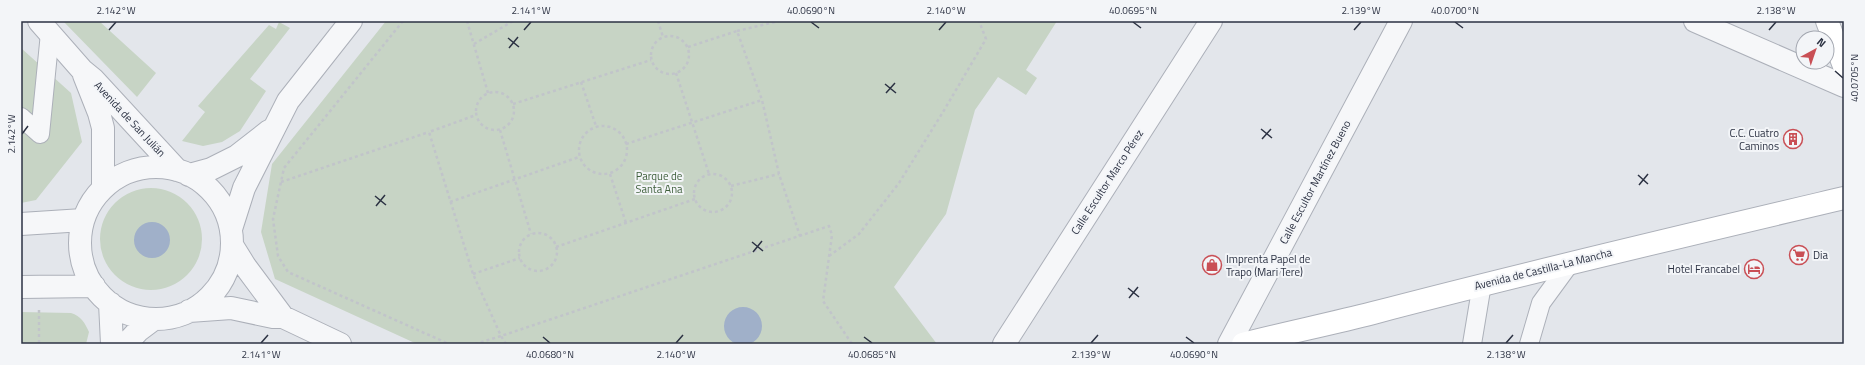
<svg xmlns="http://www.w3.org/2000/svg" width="1865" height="365" font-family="'Titillium Web',sans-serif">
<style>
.green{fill:#c7d4c5}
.water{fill:#a0b0c9}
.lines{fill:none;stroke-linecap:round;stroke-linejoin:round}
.pedestrian-casing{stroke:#acb0b9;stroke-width:20}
.minor-casing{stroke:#acb0b9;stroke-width:24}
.secondary-casing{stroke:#acb0b9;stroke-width:24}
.path{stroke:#c1c4ca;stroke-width:2.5;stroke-dasharray:3 3;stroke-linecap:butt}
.pedestrian{stroke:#f6f7f9;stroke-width:18}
.minor{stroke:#f6f7f9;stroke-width:22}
.secondary{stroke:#fff;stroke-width:22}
.ticks{fill:none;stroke:#2c3243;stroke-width:1.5}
.labels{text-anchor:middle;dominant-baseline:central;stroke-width:4;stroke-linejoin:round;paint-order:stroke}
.street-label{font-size:11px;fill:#2c3243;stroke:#f3f5f8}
.poi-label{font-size:11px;fill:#2c3243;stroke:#f3f5f8;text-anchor:end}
.park-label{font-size:11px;fill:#3d5e3a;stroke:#f3f5f8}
.neatline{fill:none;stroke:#2c3243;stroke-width:1.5}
.ticks-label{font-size:10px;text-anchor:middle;fill:#2c3243}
</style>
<rect width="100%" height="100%" fill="#e3e6eb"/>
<path class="green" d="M63,21H99L156,73L137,97Z
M386,21H1057L1026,70L1037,78L1026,95L998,77L975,110L946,214L894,287L937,344H417L275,279L261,232L272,164Z
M279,22L290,28L250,79L266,91L240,131L222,142L203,146L182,141L205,112L198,106L269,25L276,29Z
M21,48L71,93L82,142L36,200L21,203Z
M100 239a51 51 0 1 1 102 0a51 51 0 1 1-102 0Z
M21,312L71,313C81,316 85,323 89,332L86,344H21Z"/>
<path class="water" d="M134 240a18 18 0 1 1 36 0a18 18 0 1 1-36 0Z
M724 326a19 19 0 1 1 38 0a19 19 0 1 1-38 0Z"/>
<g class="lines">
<defs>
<path id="pedestrian" d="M21,117L40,134L50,33
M1472,344L1482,284
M1529,344L1541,303L1571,262"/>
<path id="minor" d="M39,21L82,70L93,79L177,170
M1695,21L1844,86
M84,75L99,113L103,128V188
M80 243a76 76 0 1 1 152 0a76 76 0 1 1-152 0Z
M189,175L211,169L237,156L269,131
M21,224L83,220
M231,229L244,188L288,101L351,21
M232,245L245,266L283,317
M21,287L94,286
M110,303L112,344
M189,311L231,308L273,317H283L340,344
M126,344L138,331L154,319
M1004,344L1211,21
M1229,344L1401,21"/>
<path id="secondary" d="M1827,21L1844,66
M1243,344C1286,333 1330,324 1373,313C1529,272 1687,235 1844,198"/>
</defs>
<use href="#pedestrian" class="pedestrian-casing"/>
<use href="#minor" class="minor-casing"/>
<use href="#secondary" class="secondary-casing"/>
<path class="path" d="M403,21L284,168L273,219L278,256L288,272L449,344
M467,21L488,93
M658,21L663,37
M737,31L779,21
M651 55a19 19 0 1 1 38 0a19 19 0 1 1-38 0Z
M474,44L513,21
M688,47L737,31L762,100L779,174L800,236
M676,73L709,174
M581,82L596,126
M476 111a19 19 0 1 1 38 0a19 19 0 1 1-38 0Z
M513,104L651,60
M579 150a24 24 0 1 1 48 0a24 24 0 1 1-48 0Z
M500,130L531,234
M626,144L762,100
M694 193a19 19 0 1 1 38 0a19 19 0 1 1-38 0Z
M610,174L626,223
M281,182L429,132
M731,186L779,174
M450,202L579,157
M519 252a19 19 0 1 1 38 0a19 19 0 1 1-38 0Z
M556,247L695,199
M829,256L859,234L899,183L943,112L986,39L979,21
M473,274L520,258
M39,310V344
M475,344L501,336L473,274L429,132L476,115
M506,344L501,336L829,226L832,235L823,301L852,344"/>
<use href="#pedestrian" class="pedestrian"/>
<use href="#minor" class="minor"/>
<use href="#secondary" class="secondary"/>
</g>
<path class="ticks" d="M811,22L819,28M1133,22L1141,28M1455,22L1463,28M109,30L116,22M524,30L531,22M939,30L946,22M1354,30L1361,22M1769,30L1776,22M508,38L519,47M509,48L518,37M1835,71L1843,78M885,84L896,93M886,93L895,83M1261,129L1272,138M22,134L28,126M1262,139L1271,129M1638,175L1648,184M1639,185L1648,174M375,196L386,205M376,206L385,195M752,242L763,251M753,252L762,241M1128,288L1139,297M1129,298L1138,287M543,337L550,343M864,337L872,343M1186,337L1194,343M261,343L268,335M676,343L683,335M1091,343L1098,335M1506,343L1513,335"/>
<defs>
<symbol id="building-ring" viewBox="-11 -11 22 22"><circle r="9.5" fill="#f3f5f8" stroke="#c94f55" stroke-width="1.5"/><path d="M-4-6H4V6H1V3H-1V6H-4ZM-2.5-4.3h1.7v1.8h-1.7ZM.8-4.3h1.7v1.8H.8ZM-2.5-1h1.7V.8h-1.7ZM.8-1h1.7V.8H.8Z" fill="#c94f55"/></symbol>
<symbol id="supermarket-ring" viewBox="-11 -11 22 22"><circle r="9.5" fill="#f3f5f8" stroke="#c94f55" stroke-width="1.5"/><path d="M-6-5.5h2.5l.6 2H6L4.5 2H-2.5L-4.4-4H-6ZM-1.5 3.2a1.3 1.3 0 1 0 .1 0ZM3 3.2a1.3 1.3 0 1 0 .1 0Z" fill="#c94f55"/></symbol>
<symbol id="shop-ring" viewBox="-11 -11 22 22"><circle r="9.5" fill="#f3f5f8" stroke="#c94f55" stroke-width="1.5"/><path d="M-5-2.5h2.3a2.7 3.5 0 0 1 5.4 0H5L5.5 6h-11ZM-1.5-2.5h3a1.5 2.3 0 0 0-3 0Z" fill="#c94f55"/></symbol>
<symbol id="hotel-ring" viewBox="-11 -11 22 22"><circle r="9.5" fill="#f3f5f8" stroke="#c94f55" stroke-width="1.5"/><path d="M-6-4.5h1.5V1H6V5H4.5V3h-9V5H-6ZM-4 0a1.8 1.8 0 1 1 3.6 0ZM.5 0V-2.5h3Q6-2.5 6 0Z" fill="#c94f55"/></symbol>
</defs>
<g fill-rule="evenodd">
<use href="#building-ring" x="1782" y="128" width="22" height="22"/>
<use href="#supermarket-ring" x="1788" y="244" width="22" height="22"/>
<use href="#shop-ring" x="1201" y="254" width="22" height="22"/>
<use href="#hotel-ring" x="1743" y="258" width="22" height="22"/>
</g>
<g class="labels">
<g class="street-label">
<text transform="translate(130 119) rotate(47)">Avenida de San Julián</text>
<text transform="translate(1107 182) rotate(-57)">Calle Escultor Marco Pérez</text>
<text transform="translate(1315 182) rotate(-62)">Calle Escultor Martínez Bueno</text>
<text transform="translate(1543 269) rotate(-14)">Avenida de Castilla-La Mancha</text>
</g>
<g class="poi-label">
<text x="1779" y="133">C.C. Cuatro<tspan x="1779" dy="13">Caminos</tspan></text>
<text x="1813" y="255" text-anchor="start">Dia</text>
<text x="1226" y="259" text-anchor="start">Imprenta Papel de<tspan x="1226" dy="13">Trapo (Mari Tere)</tspan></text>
<text x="1740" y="269">Hotel Francabel</text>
</g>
<g class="park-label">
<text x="659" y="176">Parque de<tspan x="659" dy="13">Santa Ana</tspan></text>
</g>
</g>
<rect width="1865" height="365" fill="none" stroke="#f3f5f8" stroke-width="44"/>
<g transform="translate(1815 50) rotate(40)"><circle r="19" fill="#f3f5f8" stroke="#a3a7b0"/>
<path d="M0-3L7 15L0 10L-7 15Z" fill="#c94f55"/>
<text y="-6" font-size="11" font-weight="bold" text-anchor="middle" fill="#2c3243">N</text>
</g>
<rect x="22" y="22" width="1821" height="321" class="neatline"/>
<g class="ticks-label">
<text x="116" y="14">2.142°W</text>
<text x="531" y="14">2.141°W</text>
<text x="811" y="14">40.0690°N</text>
<text x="946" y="14">2.140°W</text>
<text x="1133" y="14">40.0695°N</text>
<text x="1361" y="14">2.139°W</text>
<text x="1455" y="14">40.0700°N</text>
<text x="1776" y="14">2.138°W</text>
<text transform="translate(1854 78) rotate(-90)" y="4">40.0705°N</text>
<text transform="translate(11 134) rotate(-90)" y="4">2.142°W</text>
<text x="261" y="358">2.141°W</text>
<text x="550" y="358">40.0680°N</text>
<text x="676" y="358">2.140°W</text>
<text x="872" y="358">40.0685°N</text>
<text x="1091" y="358">2.139°W</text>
<text x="1194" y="358">40.0690°N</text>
<text x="1506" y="358">2.138°W</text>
</g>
</svg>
